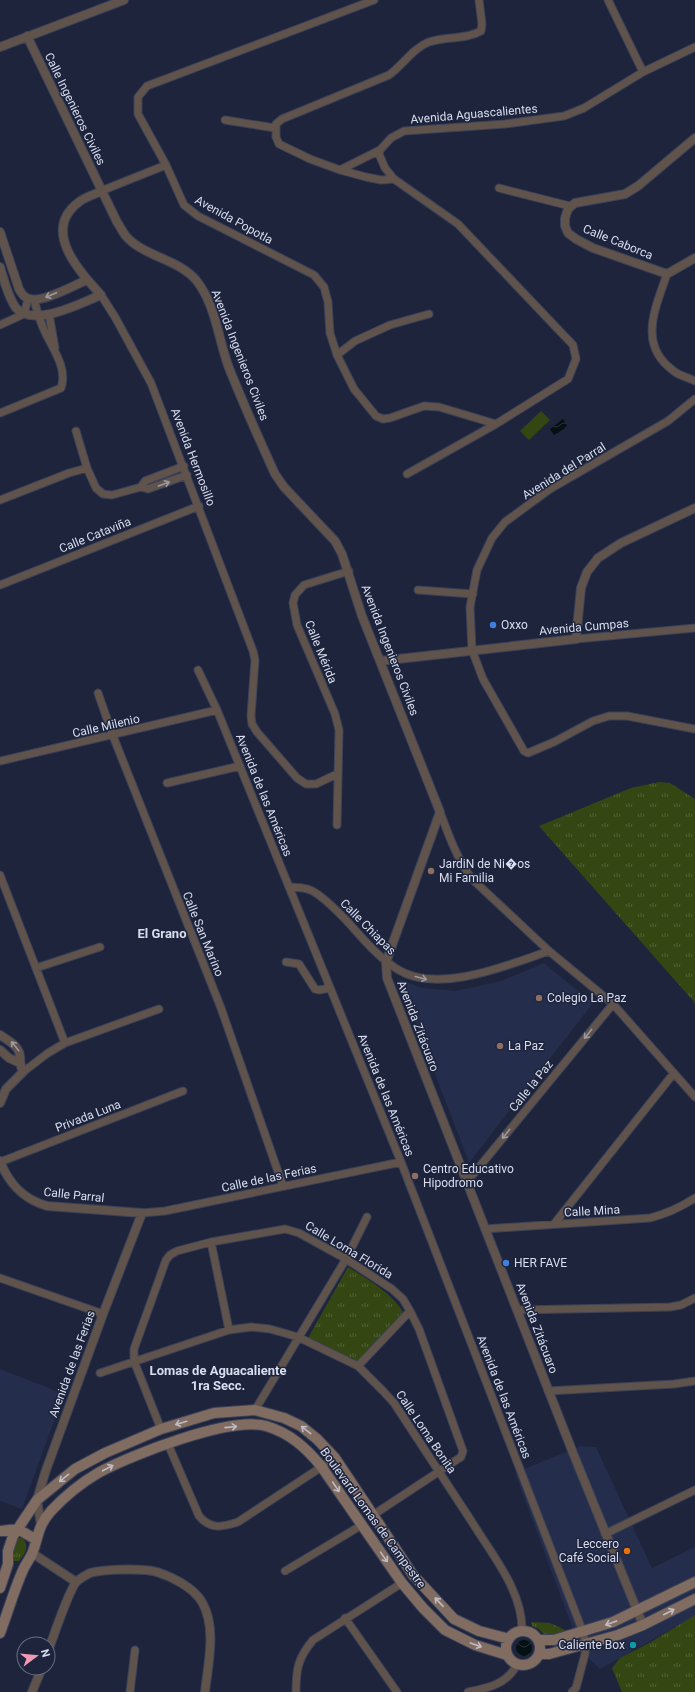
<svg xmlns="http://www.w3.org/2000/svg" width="695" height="1692" font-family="Roboto,sans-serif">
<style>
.built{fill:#242d4b}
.grass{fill:url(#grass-tufts)}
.pitch{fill:#344712}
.water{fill:url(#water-waves)}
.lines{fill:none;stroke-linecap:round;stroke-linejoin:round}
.minor-casing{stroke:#3b4259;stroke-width:9}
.tertiary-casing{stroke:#3b4259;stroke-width:10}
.secondary-casing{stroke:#3b4259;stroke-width:12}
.minor{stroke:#60534c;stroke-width:7}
.tertiary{stroke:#60534c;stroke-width:8}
.secondary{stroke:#816c61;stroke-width:10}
.oneway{stroke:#9c989e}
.oneway2{stroke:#bebcc4}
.shop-dot{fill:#3f7fe0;stroke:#1d243c;stroke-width:1.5}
.education-dot{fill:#8d6e63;stroke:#1d243c;stroke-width:1.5}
.food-dot{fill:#e8710a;stroke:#1d243c;stroke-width:1.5}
.culture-dot{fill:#0f9aa8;stroke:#1d243c;stroke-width:1.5}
.labels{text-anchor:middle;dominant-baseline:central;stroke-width:3;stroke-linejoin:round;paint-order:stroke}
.street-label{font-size:12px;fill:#d8deef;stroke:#1d243c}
.poi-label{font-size:12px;fill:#d8deef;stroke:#1d243c;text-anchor:start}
.neighbourhood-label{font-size:13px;font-weight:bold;fill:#d8deef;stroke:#1d243c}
</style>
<defs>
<pattern id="grass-tufts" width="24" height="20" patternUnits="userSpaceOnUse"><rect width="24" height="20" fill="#344712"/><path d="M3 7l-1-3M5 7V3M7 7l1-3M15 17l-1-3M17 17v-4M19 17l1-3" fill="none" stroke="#516135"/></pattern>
<pattern id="water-waves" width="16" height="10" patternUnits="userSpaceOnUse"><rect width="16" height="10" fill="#041012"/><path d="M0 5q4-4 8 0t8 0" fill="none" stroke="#283235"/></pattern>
</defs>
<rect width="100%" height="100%" fill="#1d243c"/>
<path class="built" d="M544,963L593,1003L469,1163L399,979L423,988L456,991L501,981Z
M0,1369L64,1394L22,1509L0,1501Z
M580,1446L596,1447L652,1568L695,1547V1616L600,1669L581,1651L515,1473Z"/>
<path class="grass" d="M659,782L670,783L695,799V1003L539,826L631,788Z
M348,1267C366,1278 393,1294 403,1312L356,1363L308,1338Z
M17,1538H23C29,1547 26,1553 19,1561H14L12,1559L14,1542Z
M695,1615V1692H622L612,1668L620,1658L651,1642Z
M531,1622L550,1623L567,1631L576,1632L546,1637L539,1629L532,1626Z"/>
<path class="pitch" d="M541,411L550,420L529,440L520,431Z"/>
<path class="water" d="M563,419L567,425L564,429L554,435L550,429Z
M516 1648a8 8 0 1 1 16 0a8 8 0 1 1-16 0Z"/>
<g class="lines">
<defs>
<path id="minor" d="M374,0L147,86L138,97V114L166,165L184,205L198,216L314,275L324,287L328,302L330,333L337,355L354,389L376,416L383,419L390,418L424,406L439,407L496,424
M608,0L643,72
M225,120L275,128
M340,170L380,150
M394,179L381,180L366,177L340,170L310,159L279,144L276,137V124L282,119L389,75C403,65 413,48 429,42C446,36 465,40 481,31L482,24L479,0
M499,188L570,206
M101,191L166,165
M667,274C655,309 637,346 675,372C681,376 689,378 695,381
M101,295L115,317L151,383L253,651L255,660L251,716L252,724L257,732L297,778L306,784H316L337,774
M49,314L55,348
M0,325L24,314L28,299
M337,355L355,341L390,325L429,314
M695,399L668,421L550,489L505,522L492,538L477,570L470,607L472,650L483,679L524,751L528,753L554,742L593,721L609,716H627L695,729
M0,413L61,388C68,369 53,349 45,332C40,322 37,311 34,300
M76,431L87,468
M407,474L496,424L568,379L576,359L573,345L458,224L394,179L385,168L379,154L380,150L391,138L404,131L505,124L564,116L584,108L643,72L695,47
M141,487L145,481L184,466
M0,500L69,473L87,468L96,488L103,494L112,495L141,487L148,489L187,475
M0,585L199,506
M418,590L473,594
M576,639L695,628
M198,670L217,710L401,1162L583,1632L586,1645L585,1654L576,1688L572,1692
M98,693L113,736L221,1008L283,1186
M0,761L217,710
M167,783L240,766
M440,812C449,836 457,859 472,879L549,951L613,1004L695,1097
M337,825L339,730L335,714L297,625L293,603L295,595L304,585L349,571
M0,875L65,1043
M289,887C296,888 304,887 310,890C321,894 336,910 345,919C361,936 377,957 397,969C437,995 508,965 549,951
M286,962L299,964L315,989L319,990L330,988
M36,968L100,947
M23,1072L48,1053L65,1043L159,1009
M0,1162L183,1091
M466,1183L613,1004
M142,1213L165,1211L401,1162
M554,1224L674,1073
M485,1229L650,1218C666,1214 681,1207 695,1198
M211,1242L229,1330
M0,1278L103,1314
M517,1310L670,1307L681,1305L695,1298
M358,1366L410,1311
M100,1373L229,1330L251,1327L270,1329L298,1337L358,1366L383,1391L394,1403C420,1442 446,1482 472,1522C492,1555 523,1591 522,1631
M548,1391L674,1384L695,1381
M255,1410L346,1259L367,1217
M161,1429L134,1361V1349L166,1260L170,1255L177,1251L211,1242L285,1229L299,1233L346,1259L392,1289L403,1299L410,1311L419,1329L463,1451L461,1457L373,1515
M168,1444L199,1516C211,1530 222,1527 238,1522L335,1458
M605,1534L695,1490
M285,1571L362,1525
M345,1618L397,1692
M130,1692L135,1650
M296,1692C296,1669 298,1658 313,1640L402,1583
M468,1692C488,1688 508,1684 517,1664"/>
<path id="tertiary" d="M27,36L117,222C120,226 122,231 125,235C143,257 177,258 196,280C216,305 218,339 229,368C243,403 259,439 275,474L284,487L335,541L342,554L362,616L440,812L386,962L387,978L573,1453L643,1625
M0,47L124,0
M695,138L638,186L625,194L575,203L568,209L565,218V226L568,233L576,239L593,248L667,274L695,258
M0,232L19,289C22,294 24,298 30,299C43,303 74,285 87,280
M0,267C4,280 8,297 16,308C34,328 81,303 101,295C79,271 41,230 79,202C85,197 94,195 101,191
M380,661L576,639L581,588L587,572L598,558L621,543L695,508
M0,1035C8,1040 19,1046 20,1056C21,1064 19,1063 23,1072L6,1089L0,1103
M0,1050L9,1058L20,1063
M0,1161C9,1184 23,1199 47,1206L142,1213L103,1314L45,1473L37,1500L41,1525
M32,1553L76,1582
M48,1651C54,1636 68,1591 77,1581C81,1578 86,1575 90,1573C104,1569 143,1568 157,1572C172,1577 193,1587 202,1602C217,1628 208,1664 205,1692
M32,1692L42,1668"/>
<path id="secondary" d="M0,1531L18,1529L35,1539
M0,1588L8,1564V1551L13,1536L37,1500L75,1469L105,1453L161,1429L214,1413L255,1410L284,1418L301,1426L317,1439L335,1458L413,1575L454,1619L479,1631L509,1639
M506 1648a17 17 0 1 1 34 0a17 17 0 1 1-34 0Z
M0,1633C8,1612 14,1590 23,1570C25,1565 29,1560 32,1554C39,1536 37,1527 51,1511C65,1496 81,1483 98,1473C131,1455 230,1416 266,1426C290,1433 306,1448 321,1466L402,1583L423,1608L445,1630L475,1645L507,1655
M538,1640H554L613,1622L695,1582
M539,1654H549L618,1635L643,1625L695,1599"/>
</defs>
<use href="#minor" class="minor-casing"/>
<use href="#tertiary" class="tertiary-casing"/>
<use href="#secondary" class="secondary-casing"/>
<use href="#minor" class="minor"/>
<use href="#tertiary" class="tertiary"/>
<use href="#secondary" class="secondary"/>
</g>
<defs><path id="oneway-shaft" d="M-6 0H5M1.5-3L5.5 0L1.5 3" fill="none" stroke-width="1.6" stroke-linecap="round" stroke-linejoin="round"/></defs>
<g class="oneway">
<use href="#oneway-shaft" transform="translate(51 295) rotate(157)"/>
<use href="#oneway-shaft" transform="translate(164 484) rotate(-20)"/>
<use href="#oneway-shaft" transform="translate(421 978) rotate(14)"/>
<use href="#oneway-shaft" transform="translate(588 1034) rotate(129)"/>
<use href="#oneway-shaft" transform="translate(15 1046) rotate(-129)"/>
<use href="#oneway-shaft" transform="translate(506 1134) rotate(129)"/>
</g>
<g class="oneway2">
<use href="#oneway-shaft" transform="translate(181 1423) rotate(163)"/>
<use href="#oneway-shaft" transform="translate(231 1427) rotate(-6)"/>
<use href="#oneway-shaft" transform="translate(306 1430) rotate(-142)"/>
<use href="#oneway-shaft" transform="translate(108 1468) rotate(-28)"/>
<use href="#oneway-shaft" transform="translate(64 1478) rotate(141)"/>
<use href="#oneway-shaft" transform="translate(336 1487) rotate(56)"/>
<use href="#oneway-shaft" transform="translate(384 1557) rotate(55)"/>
<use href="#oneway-shaft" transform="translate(439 1602) rotate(-133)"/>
<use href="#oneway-shaft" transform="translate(669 1612) rotate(-27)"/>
<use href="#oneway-shaft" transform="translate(611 1623) rotate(160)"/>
<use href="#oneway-shaft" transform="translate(476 1645) rotate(19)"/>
</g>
<g class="shop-dot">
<circle cx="493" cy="625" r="4"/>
<circle cx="506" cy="1263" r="4"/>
</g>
<g class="education-dot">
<circle cx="431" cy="871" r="4"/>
<circle cx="539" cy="998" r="4"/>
<circle cx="500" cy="1046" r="4"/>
<circle cx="415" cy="1176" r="4"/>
</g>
<circle class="food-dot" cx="627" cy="1551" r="4"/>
<circle class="culture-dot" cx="633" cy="1645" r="4"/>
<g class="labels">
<g class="street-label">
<text transform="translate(75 109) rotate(64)">Calle Ingenieros Civiles</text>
<text transform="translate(474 114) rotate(-5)">Avenida Aguascalientes</text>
<text transform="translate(234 220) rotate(29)">Avenida Popotla</text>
<text transform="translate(618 242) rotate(22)">Calle Caborca</text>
<text transform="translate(240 355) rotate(69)">Avenida Ingenieros Civiles</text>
<text transform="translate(193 457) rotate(69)">Avenida Hermosillo</text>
<text transform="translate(564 471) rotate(-32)">Avenida del Parral</text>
<text transform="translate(95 535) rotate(-22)">Calle Cataviña</text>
<text transform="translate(584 627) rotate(-5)">Avenida Cumpas</text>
<text transform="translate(390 650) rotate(69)">Avenida Ingenieros Civiles</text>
<text transform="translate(321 652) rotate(68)">Calle Mérida</text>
<text transform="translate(106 726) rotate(-13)">Calle Milenio</text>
<text transform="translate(264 795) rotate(68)">Avenida de las Américas</text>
<text transform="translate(368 927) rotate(45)">Calle Chiapas</text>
<text transform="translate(203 934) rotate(68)">Calle San Marino</text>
<text transform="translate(418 1026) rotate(69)">Avenida Zitácuaro</text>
<text transform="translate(531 1086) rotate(-51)">Calle la Paz</text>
<text transform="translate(386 1095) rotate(68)">Avenida de las Américas</text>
<text transform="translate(88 1116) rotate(-21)">Privada Luna</text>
<text transform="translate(269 1178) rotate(-12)">Calle de las Ferias</text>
<text transform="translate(74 1195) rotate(6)">Calle Parral</text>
<text transform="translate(592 1211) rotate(-3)">Calle Mina</text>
<text transform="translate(349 1250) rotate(31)">Calle Loma Florida</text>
<text transform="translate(537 1328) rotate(69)">Avenida Zitácuaro</text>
<text transform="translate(72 1364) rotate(-70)">Avenida de las Ferias</text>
<text transform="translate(504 1397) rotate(69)">Avenida de las Américas</text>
<text transform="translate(426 1432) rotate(56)">Calle Loma Bonita</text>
<text transform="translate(373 1518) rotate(54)">Boulevard Lomas de Campestre</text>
</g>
<g class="poi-label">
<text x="501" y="625">Oxxo</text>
<text x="439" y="864">JardiN de Ni�os<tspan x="439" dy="14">Mi Familia</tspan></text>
<text x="547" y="998">Colegio La Paz</text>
<text x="508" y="1046">La Paz</text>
<text x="423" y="1169">Centro Educativo<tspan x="423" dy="14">Hipodromo</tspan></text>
<text x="514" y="1263">HER FAVE</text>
<text x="619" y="1544" text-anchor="end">Leccero<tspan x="619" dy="14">Café Social</tspan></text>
<text x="625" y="1645" text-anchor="end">Caliente Box</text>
</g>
<g class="neighbourhood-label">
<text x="162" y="933">El Grano</text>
<text x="218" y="1370">Lomas de Aguacaliente<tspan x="218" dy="15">1ra Secc.</tspan></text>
</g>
</g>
<g transform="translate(36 1656) rotate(74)"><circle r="19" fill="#1d243c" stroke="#686e84"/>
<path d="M0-3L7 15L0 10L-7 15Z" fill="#f09ab5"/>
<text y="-6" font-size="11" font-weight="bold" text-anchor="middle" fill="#d8deef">N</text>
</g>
</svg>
